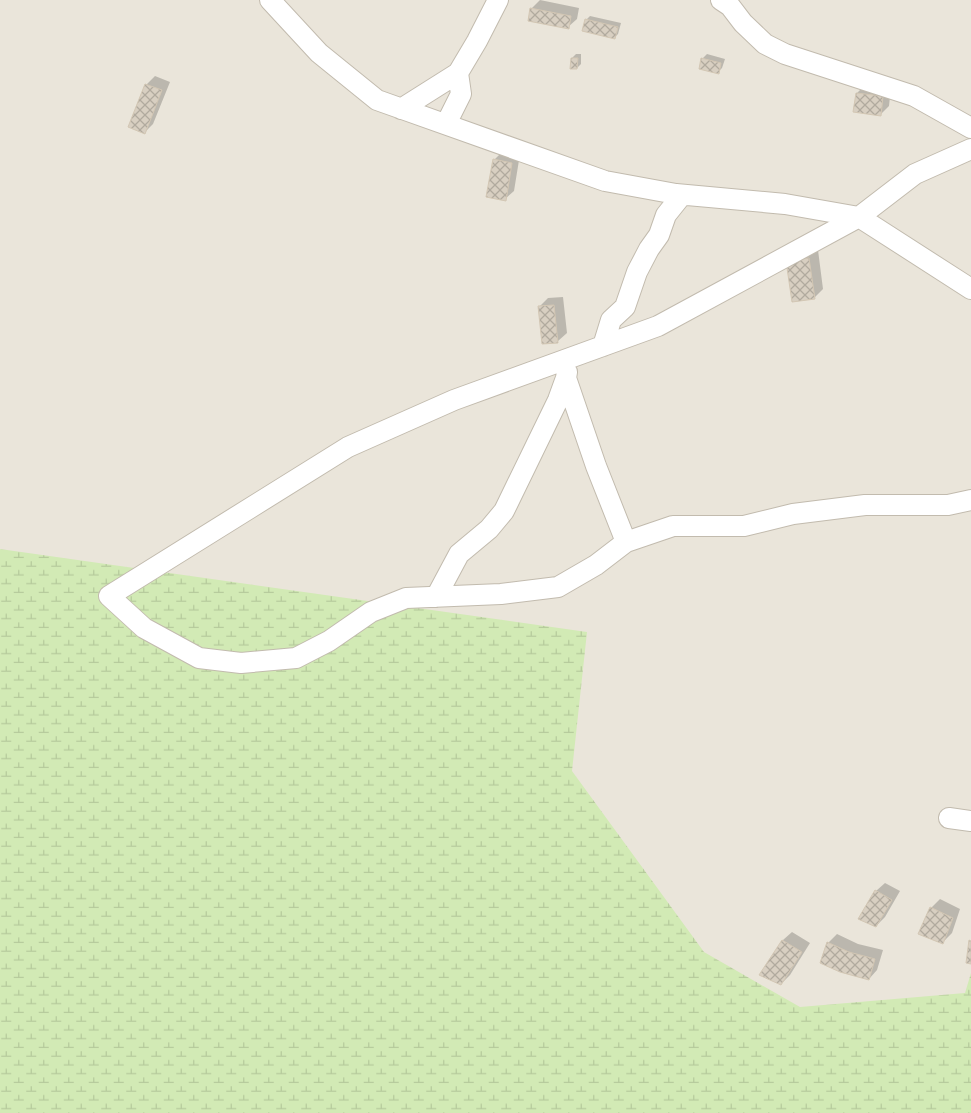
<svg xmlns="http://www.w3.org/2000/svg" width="971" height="1113" font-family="'DM Sans',sans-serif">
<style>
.residential{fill:#eae5da}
.wetland{fill:url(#wetland-marsh)}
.shadow{fill:#0003}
.building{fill:url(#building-cross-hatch);stroke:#d3c7b4}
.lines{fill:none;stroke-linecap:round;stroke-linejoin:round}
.street-casing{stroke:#c2bbae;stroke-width:22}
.street{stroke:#fff;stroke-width:20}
</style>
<defs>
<pattern id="wetland-marsh" width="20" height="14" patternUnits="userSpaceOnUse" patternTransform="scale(1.25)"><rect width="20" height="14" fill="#d2eab5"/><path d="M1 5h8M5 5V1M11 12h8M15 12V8" fill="none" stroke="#b6ca9c"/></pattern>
<pattern id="building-cross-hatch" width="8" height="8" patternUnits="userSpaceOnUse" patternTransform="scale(1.25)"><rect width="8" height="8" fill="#d8cfc1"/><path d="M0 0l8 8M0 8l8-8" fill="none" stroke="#b1aa9e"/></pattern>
</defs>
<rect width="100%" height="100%" fill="#f6f3ec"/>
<path class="residential" d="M0,0H971V1113H0Z"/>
<path class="wetland" d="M0,549L587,632L572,771L704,952L800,1007L965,993L971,973V1113H0Z"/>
<path class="shadow" d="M540,0L579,8L577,19L568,27L532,8Z
M590,16L621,23L618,34L614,38L586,20Z
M576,54H581V64L577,68L572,58Z
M707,54L725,59L722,68L718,72L700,68L703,58Z
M155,76L170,82L153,124L145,132L146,85Z
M866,84L891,87L889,106L881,114L857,93Z
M503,151L520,154L514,191L505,199L494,160Z
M818,250L823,289L814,298L788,262Z
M563,297L567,333L558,341L539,307L548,298Z
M885,883L900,891L885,917L876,926V891Z
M940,899L960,909L952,933L943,942L931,908Z
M792,932L810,943L790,975L781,984L761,974L783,940Z
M837,934L858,944L883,950L877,970L869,979L828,943Z"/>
<path class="building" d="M530,8L571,16L569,29L528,21Z
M585,19L618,27L615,39L582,31Z
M571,58H578L577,69H570Z
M701,58L721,63L719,74L699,69Z
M145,84L162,90L145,134L128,127Z
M856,93L883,96L881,116L853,112Z
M493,159L512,163L506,201L486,197Z
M809,258L815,299L792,302L786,261Z
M554,305L558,343L542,344L538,306Z
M875,890L892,900L876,927L858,919Z
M930,907L953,918L943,944L918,934Z
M782,940L802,952L781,985L759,975Z
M969,940L971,941V964L966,963Z
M827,942L849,952L875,959L869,980L840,972L820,963Z"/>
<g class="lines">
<defs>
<path id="street" d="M270,0L319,53L377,100L605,181L676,194L785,204L859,217L971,289
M721,0L730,6L743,23L765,44L785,54L914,96L971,128
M401,109L458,73L477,41L498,0
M446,124L461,94L458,73
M971,149L915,174L859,217L658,326L454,400L348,447L109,596L144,628L199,658L241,663L296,658L329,641L371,612L406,598L501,594L558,587L596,565L626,542L673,526H744L793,514L865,505H948L971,500
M603,346L611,320L625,307L637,272L649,249L659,235L666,215L682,195
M567,372L566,378L596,466L626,542
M436,597L459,554L489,529L504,511L558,400L566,378
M949,818L971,821"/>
</defs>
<use href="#street" class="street-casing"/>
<use href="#street" class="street"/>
</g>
</svg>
